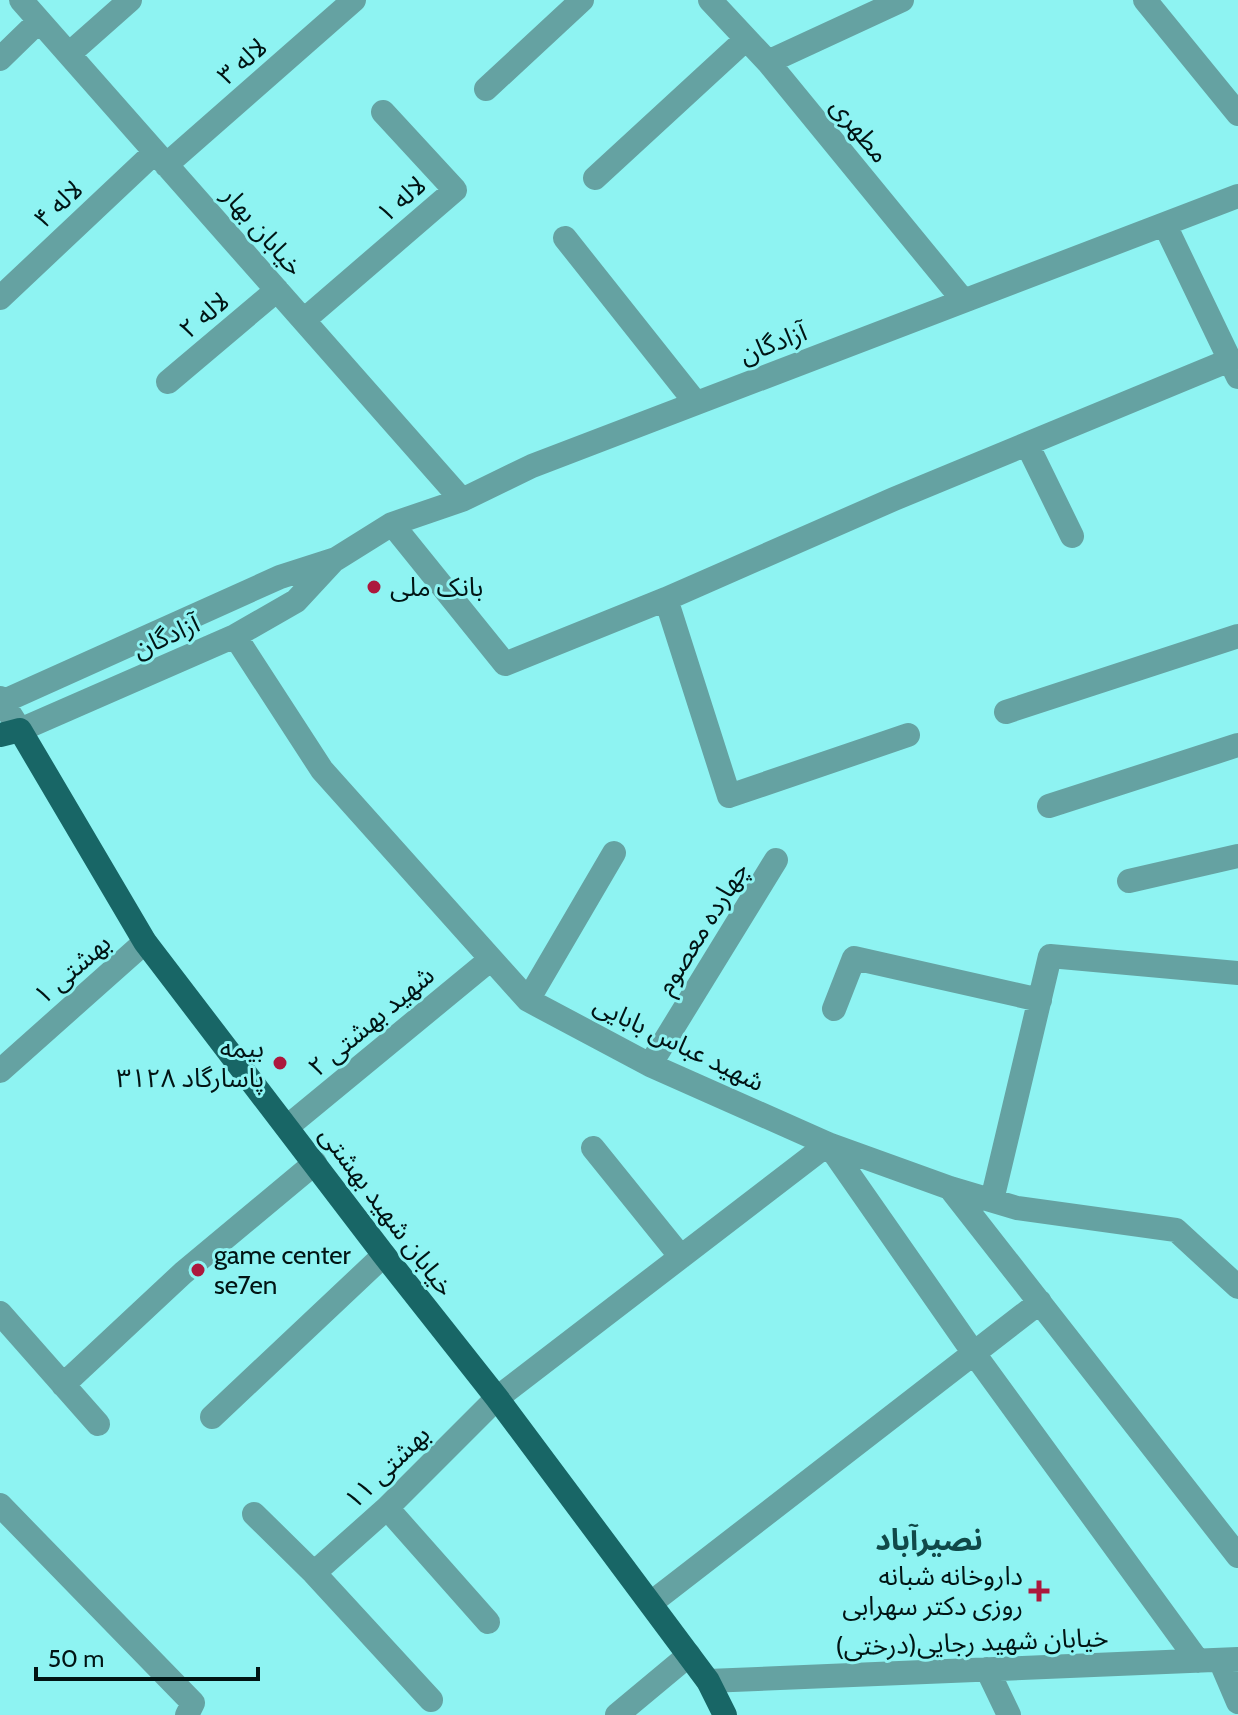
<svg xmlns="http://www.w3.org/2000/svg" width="1238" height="1715" font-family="Cabin,'Noto Sans Arabic',sans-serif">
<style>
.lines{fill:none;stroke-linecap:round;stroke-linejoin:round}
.minor{stroke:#65a2a2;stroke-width:24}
.major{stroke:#186666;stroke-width:24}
.poi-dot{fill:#ac183d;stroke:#8ef3f2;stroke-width:3}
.labels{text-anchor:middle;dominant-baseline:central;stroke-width:6;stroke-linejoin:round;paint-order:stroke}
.street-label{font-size:26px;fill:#011414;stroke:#8ef3f2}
.poi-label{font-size:26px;fill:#011414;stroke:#8ef3f2;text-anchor:start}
.quarter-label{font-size:30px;font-weight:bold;fill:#104949;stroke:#8ef3f2}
</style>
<rect width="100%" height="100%" fill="#8ef3f2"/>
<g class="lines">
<path class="minor" d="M21,0L462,500
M710,0L768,62L963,300
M1145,0L1238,114
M69,54L130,0
M0,59L39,21
M768,62L902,0
M486,89L582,0
M166,165L354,0
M595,178L745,40
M1165,225L1238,377
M565,238L696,403
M0,298L155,152
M304,320L455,190L383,112
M168,382L277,290
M1027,444L1072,536
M392,524L505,664L666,599L894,499L1230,360
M666,599L729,796L908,735
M235,636L322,770L528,1000L650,1065L828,1144L950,1188L1017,1208L1176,1230L1238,1287
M0,698L20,730L235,636L296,601L334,560
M0,703L280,577L336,559L392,524L462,500L532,466L1238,196
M1006,712L1238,636
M1049,806L1238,745
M1129,881L1238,856
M528,1000L614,853
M834,1009L854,958L1040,1000
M650,1065L776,860
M0,1071L145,942
M287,1127L491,959
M593,1148L681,1257
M950,1188L1238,1556
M992,1200L1050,956L1238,973
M0,1313L98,1424
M63,1385L183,1273L315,1163
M212,1417L384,1255
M0,1505L193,1703L187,1715
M387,1508L488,1622
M254,1514L314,1573L431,1700
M314,1573L387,1508L497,1398L828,1144L973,1352L1198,1661
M651,1603L1040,1302
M1220,1660L1238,1702
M987,1669L1009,1715
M708,1681L1238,1659
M617,1715L689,1655"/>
<path class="major" d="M0,735L20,730L145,942L384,1255L497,1398L708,1681L725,1715"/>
</g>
<g class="poi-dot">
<circle cx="374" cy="587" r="8"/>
<circle cx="280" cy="1063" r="8"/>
<circle cx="198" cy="1270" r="8"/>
<path d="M1035 1579h8v8h8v8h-8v8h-8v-8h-8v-8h8z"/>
</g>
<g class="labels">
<g class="street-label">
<text transform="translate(242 61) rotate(-41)">لاله ۳</text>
<text transform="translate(860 130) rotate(51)">مطهری</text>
<text transform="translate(401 199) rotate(-41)">لاله ۱</text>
<text transform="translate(58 204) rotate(-43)">لاله ۴</text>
<text transform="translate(263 231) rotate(49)">خیابان بهار</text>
<text transform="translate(204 315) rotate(-40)">لاله ۲</text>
<text transform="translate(773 343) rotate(-21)">آزادگان</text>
<text transform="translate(166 636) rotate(-24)">آزادگان</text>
<text transform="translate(702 928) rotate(-58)">چهارده معصوم</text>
<text transform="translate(72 969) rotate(-41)">بهشتی ۱</text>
<text transform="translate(371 1021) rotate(-40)">شهید بهشتی ۲</text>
<text transform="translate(679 1043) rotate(26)">شهید عباس بابایی</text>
<text transform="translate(387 1211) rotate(53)">خیابان شهید بهشتی</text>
<text transform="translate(387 1467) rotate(-44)">بهشتی ۱۱</text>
<text transform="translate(972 1642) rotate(-2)">خیابان شهید رجایی(درختی)</text>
</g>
<g class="poi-label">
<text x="390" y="587">بانک ملی</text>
<text x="264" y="1048" text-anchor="end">بیمه<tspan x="264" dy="30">پاسارگاد ۳۱۲۸</tspan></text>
<text x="214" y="1255">game center<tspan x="214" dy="30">se7en</tspan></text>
<text x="1023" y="1576" text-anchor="end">داروخانه شبانه<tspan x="1023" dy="30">روزی دکتر سهرابی</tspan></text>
</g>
<g class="quarter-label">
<text x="929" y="1539">نصیرآباد</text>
</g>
</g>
<path d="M36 1667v12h222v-12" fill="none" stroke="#011414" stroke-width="4"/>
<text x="48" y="1667" font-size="24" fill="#011414" stroke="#8ef3f2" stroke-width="6" paint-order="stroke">50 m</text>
</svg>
